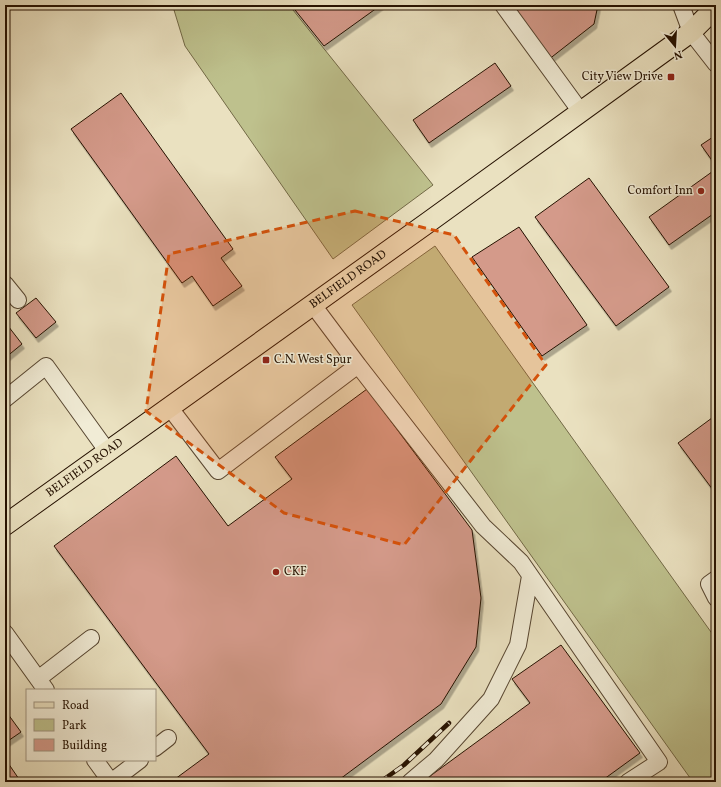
<svg xmlns="http://www.w3.org/2000/svg" width="721" height="787" font-family="Vollkorn,serif">
<style>
.green{fill:#bec18d;stroke:#726946}
.building{fill:#d49a8a;stroke:#251100;filter:url(#shadow)}
.lines{fill:none;stroke-linecap:round;stroke-linejoin:round}
.minor-casing{stroke:#564530;stroke-width:18}
.major-casing{stroke:#251100;stroke-width:22}
.minor{stroke:#f1ecd6;stroke-width:16}
.major{stroke:#eae1c0;stroke-width:20}
.rail-casing{stroke:#251100;stroke-width:4.5}
.rail{stroke:#f1ecd6;stroke-width:3;stroke-dasharray:9;stroke-linecap:butt}
.marked{fill:#d4520b;fill-opacity:0.2;stroke:#d4520b;stroke-width:3;stroke-dasharray:8 5;stroke-linejoin:round}
.poi-dot{fill:#8f2418;stroke:#f1ecd6;stroke-width:1.5}
.labels{text-anchor:middle;dominant-baseline:central;stroke-width:3;stroke-linejoin:round;paint-order:stroke}
.poi-label{font-size:12px;fill:#251100;stroke:#f1ecd6;text-anchor:end}
.street-label{font-size:12px;fill:#251100;stroke:#f1ecd6}
</style>
<defs>
<filter id="shadow"><feDropShadow dx="2.5" dy="4.5" stdDeviation="0" flood-color="#0004"/></filter>
</defs>
<rect width="100%" height="100%" fill="#eae1c0"/>
<filter id="stains"><feTurbulence type="fractalNoise" baseFrequency=".005" numOctaves="4"/><feColorMatrix values="0 0 0 0 .2 0 0 0 0 .09 0 0 0 0 .02 0 0 0 .5 -.17"/></filter>
<radialGradient id="worn" r=".72"><stop offset=".6" stop-color="#630" stop-opacity="0"/><stop offset="1" stop-color="#630" stop-opacity=".3"/></radialGradient>
<path class="green" d="M177,5H289L433,185L333,259L185,46L174,10Z
M435,246L716,639V782H693L352,305Z"/>
<path class="building" d="M291,5H381L324,46Z
M508,5H598L594,24L548,60Z
M495,63L511,86L429,143L413,120Z
M121,93L233,249L221,258L242,286L213,306L192,276L182,283L71,129Z
M716,135V166L701,145Z
M716,169V212L669,245L649,217Z
M589,178L669,287L616,326L535,217Z
M519,227L587,325L542,356L472,257Z
M36,298L56,322L36,338L16,313Z
M5,322L22,344L5,358Z
M367,389L472,530L481,598L476,647L441,704L336,782H171L209,754L54,546L176,456L228,526L292,479L275,457Z
M716,415V494L678,443Z
M561,645L640,753L600,782H422L530,703L512,679Z
M5,710L21,732L5,743Z
M8,763L21,782H5V765Z"/>
<g class="lines">
<defs>
<path id="minor" d="M503,5L581,112
M681,5L691,32L716,64
M5,284L18,300
M358,365L483,526L521,562L659,762L628,782
M5,399L46,366L108,452
M170,408L218,471L358,365L313,305
M716,579L709,584L716,598
M5,633L46,690
M38,679L91,638
M155,748L168,738
M95,760L111,782
M111,782L140,760
M410,782L436,760L491,699L518,645L530,576"/>
<g id="major">
<path id="s1" d="M5,525L430,221L691,32L716,7"/>
</g>
</defs>
<use href="#minor" class="minor-casing"/>
<use href="#major" class="major-casing"/>
<use href="#minor" class="minor"/>
<use href="#major" class="major"/>
<defs>
<path id="rail" d="M380,782L404,765L449,723"/>
</defs>
<use href="#rail" class="rail-casing"/>
<use href="#rail" class="rail"/>
</g>
<path class="marked" d="M355,211L454,235L546,365L404,545L284,513L146,411L169,254Z"/>
<g class="poi-dot">
<rect x="667" y="73" width="8" height="8" rx="2"/>
<circle cx="701" cy="191" r="4"/>
<rect x="262" y="356" width="8" height="8" rx="2"/>
<circle cx="276" cy="572" r="4"/>
</g>
<g class="labels">
<g class="poi-label">
<text x="663" y="77">City View Drive</text>
<text x="693" y="191">Comfort Inn</text>
<text x="274" y="360" text-anchor="start">C.N. West Spur</text>
<text x="284" y="572" text-anchor="start">CKF</text>
</g>
<g class="street-label">
<text stroke="none"><textPath href="#s1" startOffset="422">BELFIELD ROAD</textPath></text>
<text stroke="none"><textPath href="#s1" startOffset="98">BELFIELD ROAD</textPath></text>
</g>
</g>
<rect width="721" height="787" fill="none" stroke="#eae1c0" stroke-width="20"/>
<rect x="6" y="6" width="709" height="775" fill="none" stroke="#251100" stroke-width="2"/>
<rect x="10" y="10" width="701" height="767" fill="none" stroke="#251100"/>
<rect x="26" y="689" width="130" height="72" fill="#f1ecd6" stroke="#9f9480"/>
<rect x="34" y="702" width="20" height="6" fill="#eae1c0" stroke="#9f9480"/>
<text x="62" y="709" font-size="12" fill="#251100">Road</text>
<rect x="34" y="719" width="20" height="12" fill="#bec18d" stroke="#9f9480"/>
<text x="62" y="729" font-size="12" fill="#251100">Park</text>
<rect x="34" y="739" width="20" height="12" fill="#d49a8a" stroke="#9f9480"/>
<text x="62" y="749" font-size="12" fill="#251100">Building</text>
<g transform="translate(675 46) rotate(162)" stroke="#f1ecd6" stroke-width="3" paint-order="stroke">
<path d="M0-3L7 15L0 10L-7 15Z" fill="#251100"/>
<text y="-6" font-size="11" font-weight="bold" text-anchor="middle" fill="#251100">N</text>
</g>
<rect width="100%" height="100%" filter="url(#stains)"/>
<rect width="100%" height="100%" fill="url(#worn)"/>
</svg>
